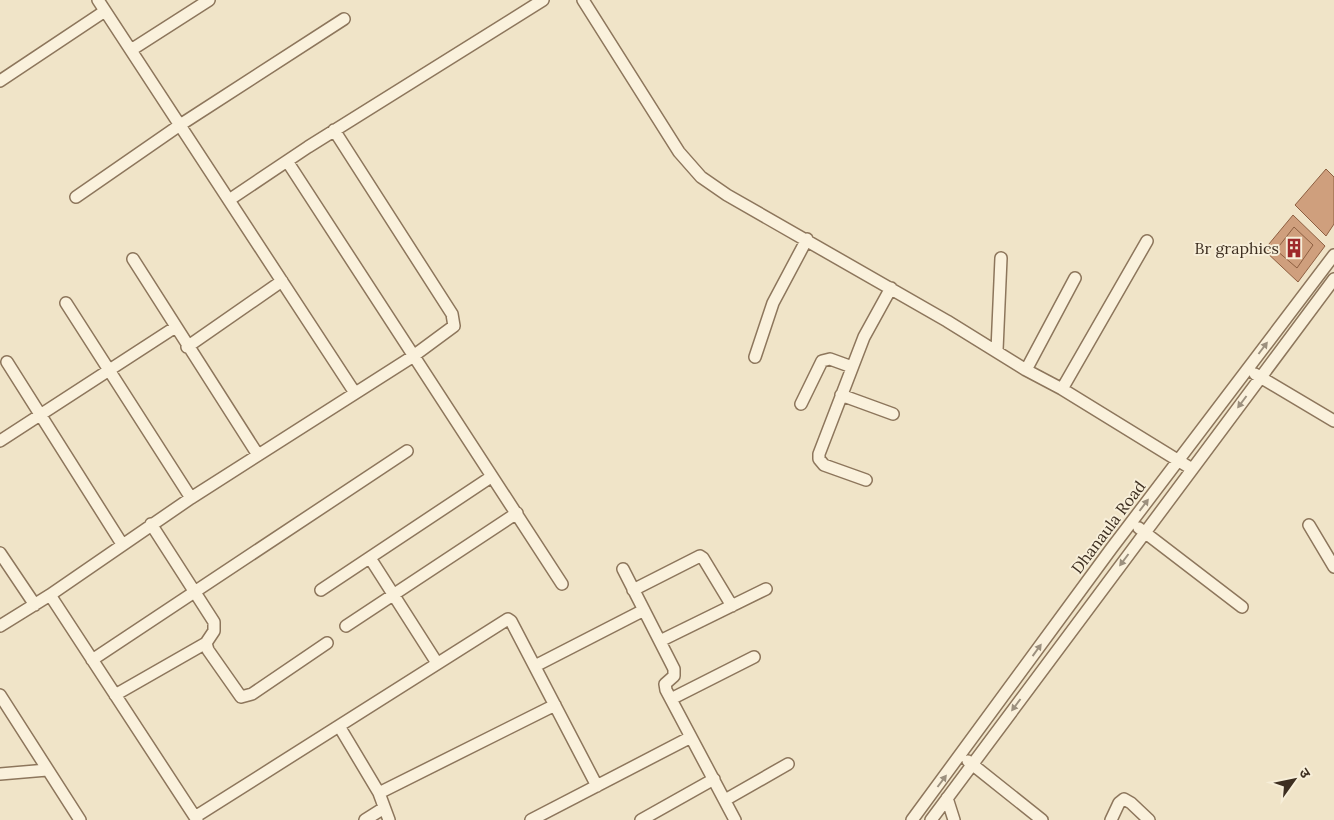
<svg xmlns="http://www.w3.org/2000/svg" width="1334" height="820" font-family="Lora,'Noto Sans Devanagari',serif">
<style>
.building{fill:#cf9f7d;stroke:#8d5f41}
.lines{fill:none;stroke-linecap:round;stroke-linejoin:round}
.minor-casing{stroke:#8d765c;stroke-width:14}
.minor{stroke:#faf1dc;stroke-width:11}
.oneway{fill:#9c907e}
.labels{text-anchor:middle;dominant-baseline:central;stroke-width:4;stroke-linejoin:round;paint-order:stroke}
.poi-label{font-size:16px;fill:#3d2e20;stroke:#f7eed8;text-anchor:end}
.street-label{font-size:16px;fill:#3d2e20;stroke:#f7eed8}
</style>
<rect width="100%" height="100%" fill="#f0e4c8"/>
<path class="building" d="M1326,169L1334,177V224L1326,236L1295,205Z
M1293,215L1325,246L1298,282L1264,250Z
M1294,227L1313,245L1297,268L1276,250Z"/>
<g class="lines">
<defs>
<path id="minor" d="M98,0L355,393
M583,0L679,152L701,177L727,195L947,321L1026,370L1062,389L1192,469
M131,50L209,0
M0,81L105,11
M287,161L562,584
M76,197L180,125L344,19
M229,200L308,147L543,0
M133,259L258,455
M66,303L191,498
M187,347L282,281
M997,350L1001,258
M755,357L773,303L807,239
M7,362L122,544
M1026,370L1075,278
M1255,374L1334,421
M1062,389L1147,241
M841,395L893,414
M801,404L822,361L830,359L852,367
M0,441L174,328
M866,480L824,465L819,459V454L864,337L891,288
M151,524L214,622V631L206,643L208,650L241,697L252,694L327,643
M1309,525L1334,567
M1139,528L1242,607
M0,553L35,605
M370,558L437,663
M623,569L674,669V676L665,684L666,690L735,820
M321,590L491,477
M633,590L700,556L703,558L732,606
M50,595L197,820
M0,626L50,595L191,498L412,357L454,326L452,314L334,130
M346,626L517,513
M660,641L766,589
M92,660L407,451
M535,666L644,610
M0,695L80,820
M115,695L206,643
M671,699L754,657
M339,726L379,793L389,820
M968,761L1042,820
M0,774L47,770
M379,793L555,705
M947,798L954,820
M725,800L788,764
M195,817L508,619L511,621L597,786
M365,820L384,808
M531,820L691,737
M641,820L714,779
M912,820L1111,549L1334,255
M931,820L1334,279
M1111,820L1119,803L1124,799L1131,803L1149,820"/>
</defs>
<use href="#minor" class="minor-casing"/>
<use href="#minor" class="minor"/>
</g>
<defs><path id="oneway-solid" d="M-6-.8H1V-3.2L6.5 0L1 3.2V.8H-6Z" transform="scale(1.25)"/></defs>
<g class="oneway">
<use href="#oneway-solid" transform="translate(1263 348) rotate(-53)"/>
<use href="#oneway-solid" transform="translate(1242 402) rotate(127)"/>
<use href="#oneway-solid" transform="translate(1144 505) rotate(-53)"/>
<use href="#oneway-solid" transform="translate(1124 560) rotate(127)"/>
<use href="#oneway-solid" transform="translate(1037 650) rotate(-54)"/>
<use href="#oneway-solid" transform="translate(1016 705) rotate(127)"/>
<use href="#oneway-solid" transform="translate(942 781) rotate(-53)"/>
</g>
<defs>
<symbol id="building-bare" viewBox="-9 -9 18 18"><path d="M-4-6H4V6H1V3H-1V6H-4ZM-2.5-4.3h1.7v1.8h-1.7ZM.8-4.3h1.7v1.8H.8ZM-2.5-1h1.7V.8h-1.7ZM.8-1h1.7V.8H.8Z" fill="#9e2a2b" stroke="#f7eed8" stroke-width="2.5" paint-order="stroke"/></symbol>
</defs>
<g fill-rule="evenodd">
<use href="#building-bare" x="1280" y="234" width="28" height="28"/>
</g>
<g class="labels">
<g class="poi-label">
<text x="1279" y="248">Br graphics</text>
</g>
<g class="street-label">
<text transform="translate(1108 527) rotate(-53)">Dhanaula Road</text>
</g>
</g>
<g transform="translate(1294 780) rotate(57)" stroke="#f7eed8" stroke-width="4" paint-order="stroke">
<path d="M0-4L9 19L0 12L-9 19Z" fill="#3d2e20"/>
<text y="-8" font-size="14" font-weight="bold" text-anchor="middle" fill="#3d2e20">उ</text>
</g>
</svg>
